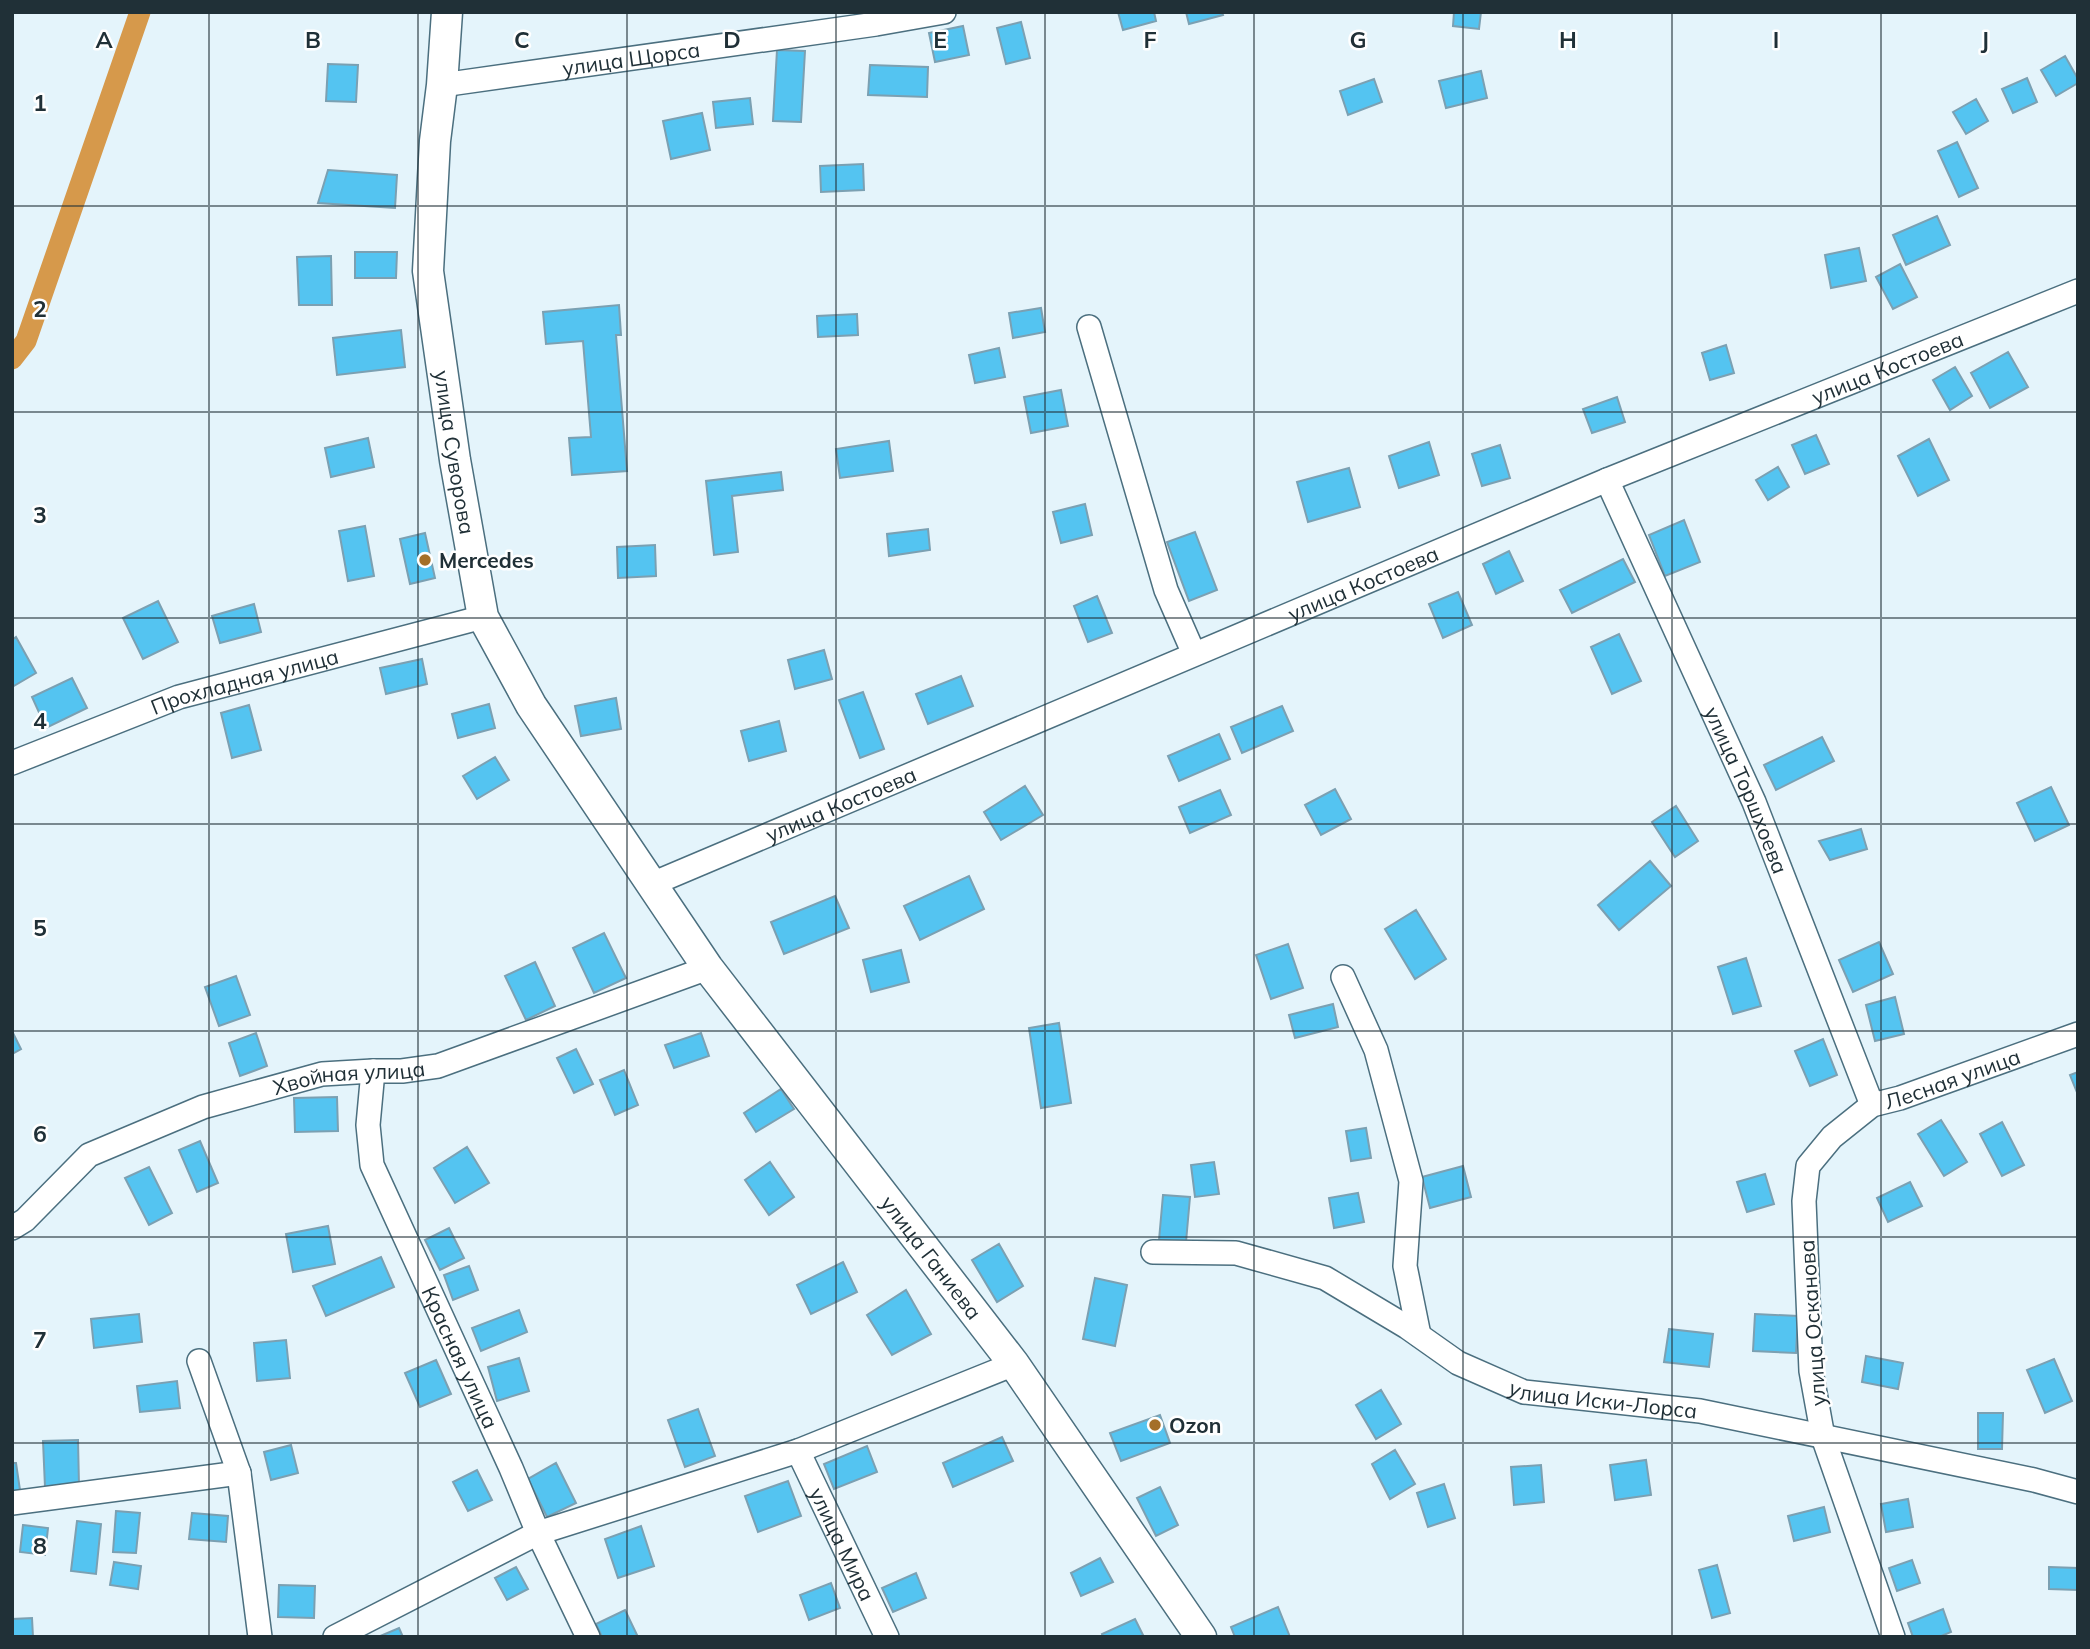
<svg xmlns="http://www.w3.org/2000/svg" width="2090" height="1649" font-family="Mulish,sans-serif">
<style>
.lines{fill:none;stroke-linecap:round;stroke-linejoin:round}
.canal{stroke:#d6994b;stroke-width:21}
.building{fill:#54c4f1;stroke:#7ba0b2;stroke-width:2}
.minor-casing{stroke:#4b6f7f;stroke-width:26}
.major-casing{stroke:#4b6f7f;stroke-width:33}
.minor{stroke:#fff;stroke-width:23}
.major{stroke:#fff;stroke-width:30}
.grid{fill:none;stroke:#203037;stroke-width:2;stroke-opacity:0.55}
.poi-dot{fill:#a46f28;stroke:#fff;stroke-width:2.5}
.labels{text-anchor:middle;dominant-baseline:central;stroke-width:5;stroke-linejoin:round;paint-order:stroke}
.street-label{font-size:21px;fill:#203037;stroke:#fff}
.poi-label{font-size:21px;font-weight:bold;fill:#203037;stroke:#fff;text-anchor:start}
.grid-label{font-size:23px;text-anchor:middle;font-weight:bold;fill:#203037;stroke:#fff;stroke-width:5;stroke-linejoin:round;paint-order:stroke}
</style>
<rect width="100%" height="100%" fill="#e4f4fb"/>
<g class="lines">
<path class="canal" d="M12,359L26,341L140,12"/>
</g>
<path class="building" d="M1118,12H1154L1156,21L1123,30Z
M1186,12H1222L1223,15L1189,24Z
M1454,12H1481L1479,29L1453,26Z
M1021,22L1030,58L1006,64L997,28Z
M963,26L969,55L935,62L929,33Z
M777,50L805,51L801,122L773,121Z
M2065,56L2078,79V83L2056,96L2041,70Z
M328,64L358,65L356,102L326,101Z
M870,65L928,67L927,97L868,95Z
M1481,71L1487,98L1446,108L1439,81Z
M2027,78L2037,102L2013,113L2002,89Z
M1374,79L1382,102L1348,115L1340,91Z
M750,98L753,124L716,128L713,102Z
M1976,99L1988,121L1966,134L1953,112Z
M702,113L710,150L671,159L663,121Z
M1957,142L1978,188L1959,197L1938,151Z
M863,164L864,190L821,192L820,166Z
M328,170L397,175L395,208L318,203Z
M1937,216L1950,245L1906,265L1893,235Z
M1859,248L1866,281L1831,288L1825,255Z
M355,252H397L396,278H355Z
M331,256L332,305H299L297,257Z
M1900,264L1917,297L1893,309L1876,277Z
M619,305L621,335H616L627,471L572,475L569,438L591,437L583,341L546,344L543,312Z
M1041,308L1045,332L1013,338L1009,313Z
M857,314L858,335L818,337L817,316Z
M401,330L405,367L337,375L333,338Z
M1726,345L1734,373L1710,380L1702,353Z
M999,348L1005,377L975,383L969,355Z
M2008,352L2028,387L1990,408L1971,373Z
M1955,367L1972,396L1950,410L1933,380Z
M1061,390L1068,426L1031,433L1024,397Z
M1617,397L1625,422L1592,433L1583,409Z
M1816,435L1829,464L1805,474L1792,445Z
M368,438L374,467L331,477L325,448Z
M1929,439L1949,480L1918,496L1898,456Z
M889,441L893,471L840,478L836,449Z
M1429,442L1439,475L1399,488L1389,456Z
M1500,445L1510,478L1482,486L1472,454Z
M1778,467L1789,487L1768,500L1756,480Z
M1349,468L1360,507L1308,522L1297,482Z
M781,472L783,490L732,496L738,552L714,555L706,481Z
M1085,504L1092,535L1061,543L1053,512Z
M1684,520L1700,562L1665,576L1649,535Z
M365,526L374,576L348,581L339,531Z
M928,529L930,550L889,556L887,534Z
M1195,532L1217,590L1189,601L1167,542Z
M425,533L435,578L410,584L400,539Z
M655,545L656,576L618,578L617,547Z
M1509,551L1523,581L1496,594L1483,564Z
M1623,559L1635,582L1572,613L1560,590Z
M1458,592L1472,625L1443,638L1429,604Z
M1097,596L1112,633L1088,642L1074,606Z
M158,601L178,642L143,659L123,618Z
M254,604L261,632L220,643L212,616Z
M1619,634L1641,681L1612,694L1591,647Z
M16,637L36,673L12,687V640Z
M824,650L832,679L795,689L788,660Z
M422,659L427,684L386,694L380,668Z
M961,676L973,706L928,724L916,694Z
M72,678L87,708L46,728L32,697Z
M863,692L884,749L860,758L839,700Z
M616,698L621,729L581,736L575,706Z
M489,704L495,728L458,738L452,714Z
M249,705L261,750L232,758L221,713Z
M1282,706L1293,731L1242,753L1231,727Z
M779,721L786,751L749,761L741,731Z
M1219,734L1230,759L1179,781L1168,756Z
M1822,737L1834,761L1776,790L1764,765Z
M495,757L509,780L477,799L463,776Z
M1025,786L1043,815L1001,840L984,812Z
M2051,787L2069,825L2035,841L2017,803Z
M1335,789L1351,819L1321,835L1305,805Z
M1220,790L1231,815L1190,833L1179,807Z
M1676,806L1698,841L1675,857L1652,822Z
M1861,829L1867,849L1830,860L1819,841Z
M1650,861L1671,886L1619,930L1598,905Z
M969,876L984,909L920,940L904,906Z
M835,896L849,928L784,954L771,922Z
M1416,910L1446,959L1415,979L1385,929Z
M604,933L626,978L594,993L573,948Z
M1879,942L1893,974L1853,992L1839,960Z
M1288,944L1303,988L1271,999L1256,955Z
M901,950L909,982L871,992L863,960Z
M1746,958L1761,1006L1733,1014L1718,967Z
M535,962L555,1006L526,1020L505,976Z
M236,976L250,1015L219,1026L205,987Z
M1895,997L1904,1034L1875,1041L1866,1005Z
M1333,1004L1338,1027L1295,1038L1289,1015Z
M1059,1023L1071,1103L1041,1108L1029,1028Z
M12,1031L21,1049L12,1054Z
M256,1033L267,1066L240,1076L229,1043Z
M701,1033L709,1056L674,1068L665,1045Z
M1823,1039L1837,1075L1810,1086L1795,1051Z
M576,1049L593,1084L574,1093L557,1058Z
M624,1070L638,1105L615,1115L600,1080Z
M2078,1072V1095L2070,1075Z
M781,1089L794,1109L756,1132L744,1113Z
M337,1097L338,1131L295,1132L294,1098Z
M1941,1120L1967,1162L1944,1176L1918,1134Z
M2002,1122L2024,1165L2002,1176L1980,1134Z
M1366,1128L1371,1158L1351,1161L1346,1131Z
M200,1141L218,1183L197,1192L179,1150Z
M467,1147L489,1183L455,1203L434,1168Z
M770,1162L794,1197L769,1215L745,1180Z
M1214,1162L1219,1194L1195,1197L1191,1165Z
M1463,1166L1471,1197L1430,1208L1422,1177Z
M149,1167L172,1213L149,1225L125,1178Z
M1765,1174L1774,1204L1747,1212L1737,1182Z
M1910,1182L1922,1206L1888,1222L1877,1198Z
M1358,1193L1364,1222L1334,1228L1329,1198Z
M1163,1195L1190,1197L1186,1242L1159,1240Z
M328,1226L335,1264L293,1272L286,1234Z
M449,1228L464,1258L440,1270L425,1240Z
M999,1244L1023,1286L997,1302L972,1260Z
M381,1257L394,1287L326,1316L313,1286Z
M843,1262L857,1292L811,1314L797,1285Z
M469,1266L478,1290L453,1300L444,1275Z
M1095,1278L1127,1285L1115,1346L1083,1339Z
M906,1290L931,1334L892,1355L867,1315Z
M519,1310L527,1332L481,1351L472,1328Z
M139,1314L142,1342L94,1348L91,1319Z
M1755,1314L1798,1316L1796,1353L1753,1351Z
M1669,1329L1713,1334L1709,1367L1664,1362Z
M286,1340L290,1378L257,1381L254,1343Z
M1866,1356L1903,1363L1898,1389L1862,1382Z
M519,1358L529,1391L497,1401L488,1367Z
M2054,1359L2072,1401L2045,1413L2027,1370Z
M436,1360L451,1394L420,1407L405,1373Z
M177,1381L180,1408L140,1412L137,1386Z
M1381,1390L1401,1424L1376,1439L1356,1405Z
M698,1409L715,1456L685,1467L668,1420Z
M1978,1413H2003L2002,1449H1978Z
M1160,1415L1170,1443L1121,1461L1110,1433Z
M1002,1437L1013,1461L953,1487L943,1463Z
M78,1440L79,1486L45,1487L43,1441Z
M291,1445L298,1473L271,1480L264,1452Z
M867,1446L877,1472L834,1489L824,1464Z
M1395,1450L1415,1484L1390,1499L1372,1464Z
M1646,1460L1651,1495L1615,1500L1610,1465Z
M12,1463H16L20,1490L12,1492Z
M556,1463L576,1503L547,1517L528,1479Z
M1541,1465L1544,1502L1514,1505L1511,1467Z
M477,1470L492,1500L468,1511L453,1482Z
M788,1481L801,1516L758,1532L745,1496Z
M1444,1484L1455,1518L1428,1527L1417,1493Z
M1160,1487L1178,1525L1156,1536L1137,1498Z
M1908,1499L1913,1527L1886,1532L1881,1504Z
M1824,1507L1830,1532L1794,1541L1788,1516Z
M116,1511L140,1513L136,1553L113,1552Z
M192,1513L228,1516L226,1542L189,1539Z
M77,1521L101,1524L96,1574L71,1571Z
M23,1525L48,1528L45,1555L20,1552Z
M641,1526L654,1566L618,1578L605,1539Z
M1100,1558L1113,1582L1081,1596L1071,1573Z
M1912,1560L1920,1583L1897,1591L1889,1568Z
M114,1562L141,1566L138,1589L110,1585Z
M1717,1565L1730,1613L1712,1618L1699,1570Z
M516,1567L528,1589L507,1600L495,1578Z
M2049,1567L2078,1568V1590L2049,1589Z
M916,1573L926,1598L893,1612L882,1588Z
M831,1583L840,1608L809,1620L800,1595Z
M279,1585L315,1586L314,1618L278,1617Z
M1278,1607L1290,1637H1235L1231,1627Z
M1943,1609L1951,1632L1939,1637H1913L1908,1623Z
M625,1610L638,1637H602L596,1624Z
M32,1618L33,1637H12V1619Z
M1135,1619L1144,1637H1103L1102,1634Z
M399,1628L403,1637H378Z"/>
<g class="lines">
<defs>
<g id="minor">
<path id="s1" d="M442,85L876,24L944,12"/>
<path d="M1089,327L1166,590L1194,654"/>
<path id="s2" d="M1607,480L1754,802L1872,1105"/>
<path id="s3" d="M12,763L179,697L483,617"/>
<path id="s4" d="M652,884L1607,480L2078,291"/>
<path d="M1343,977L1376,1050L1411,1181L1405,1266L1419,1335"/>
<path id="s5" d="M373,1071L368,1125L372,1165L511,1468L538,1533L588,1637"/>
<path id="s6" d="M12,1228L25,1220L89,1155L203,1107L322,1074L373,1071H402L438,1066L708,968"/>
<path id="s7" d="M1153,1252L1236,1253L1325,1278L1407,1327L1458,1363L1524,1392L1700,1411L2034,1480L2078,1492"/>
<path d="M199,1361L239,1473L260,1637"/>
<path id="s8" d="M798,1451L887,1637"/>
<path d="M12,1503L239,1473"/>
<path d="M335,1637L538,1533L798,1451L1014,1364"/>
<path id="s9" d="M1893,1637L1823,1437L1811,1371L1804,1201L1808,1166L1832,1137L1872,1105L1900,1098L2078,1034"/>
</g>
<g id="major">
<path id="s10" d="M447,12L442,85L435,141L428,271L455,460L483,617L531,705L708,968L1014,1364L1201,1637"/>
</g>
</defs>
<use href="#minor" class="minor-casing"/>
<use href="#major" class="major-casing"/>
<use href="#minor" class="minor"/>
<use href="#major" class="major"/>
</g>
<path class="grid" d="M209,12V1637M418,12V1637M627,12V1637M836,12V1637M1045,12V1637M1254,12V1637M1463,12V1637M1672,12V1637M1881,12V1637M12,206H2078M12,412H2078M12,618H2078M12,824H2078M12,1031H2078M12,1237H2078M12,1443H2078"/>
<g class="poi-dot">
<circle cx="425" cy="560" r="7"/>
<circle cx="1155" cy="1425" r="7"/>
</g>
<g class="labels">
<g class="street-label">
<text stroke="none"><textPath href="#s1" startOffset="191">улица Щорса</textPath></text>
<text stroke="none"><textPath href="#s4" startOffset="1339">улица Костоева</textPath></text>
<text stroke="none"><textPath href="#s10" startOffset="443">улица Суворова</textPath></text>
<text stroke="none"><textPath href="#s4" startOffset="772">улица Костоева</textPath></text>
<text stroke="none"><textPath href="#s3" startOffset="247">Прохладная улица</textPath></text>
<text stroke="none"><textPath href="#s2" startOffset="340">улица Торшхоева</textPath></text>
<text stroke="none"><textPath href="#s4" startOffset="205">улица Костоева</textPath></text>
<text stroke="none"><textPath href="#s9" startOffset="658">Лесная улица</textPath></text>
<text stroke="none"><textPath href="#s6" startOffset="380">Хвойная улица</textPath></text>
<text stroke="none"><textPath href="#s10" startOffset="1393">улица Ганиева</textPath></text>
<text transform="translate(1812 1323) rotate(-94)">улица Осканова</text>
<text stroke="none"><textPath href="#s5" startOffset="306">Красная улица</textPath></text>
<text stroke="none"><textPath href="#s7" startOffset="485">улица Иски-Лорса</textPath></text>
<text stroke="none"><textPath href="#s8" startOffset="103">улица Мира</textPath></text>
</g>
<g class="poi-label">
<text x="439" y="560">Mercedes</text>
<text x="1169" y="1425">Ozon</text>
</g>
</g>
<g class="grid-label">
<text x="104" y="48">A</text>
<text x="313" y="48">B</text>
<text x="522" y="48">C</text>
<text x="732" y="48">D</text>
<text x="940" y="48">E</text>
<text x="1150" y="48">F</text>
<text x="1358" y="48">G</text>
<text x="1568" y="48">H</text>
<text x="1776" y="48">I</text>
<text x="1985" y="48">J</text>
<text x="40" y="111">1</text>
<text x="40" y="317">2</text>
<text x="40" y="523">3</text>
<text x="40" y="729">4</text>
<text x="40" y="936">5</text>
<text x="40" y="1142">6</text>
<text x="40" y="1348">7</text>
<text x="40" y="1554">8</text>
</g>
<rect width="2090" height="1649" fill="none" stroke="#203037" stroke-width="28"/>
</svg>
